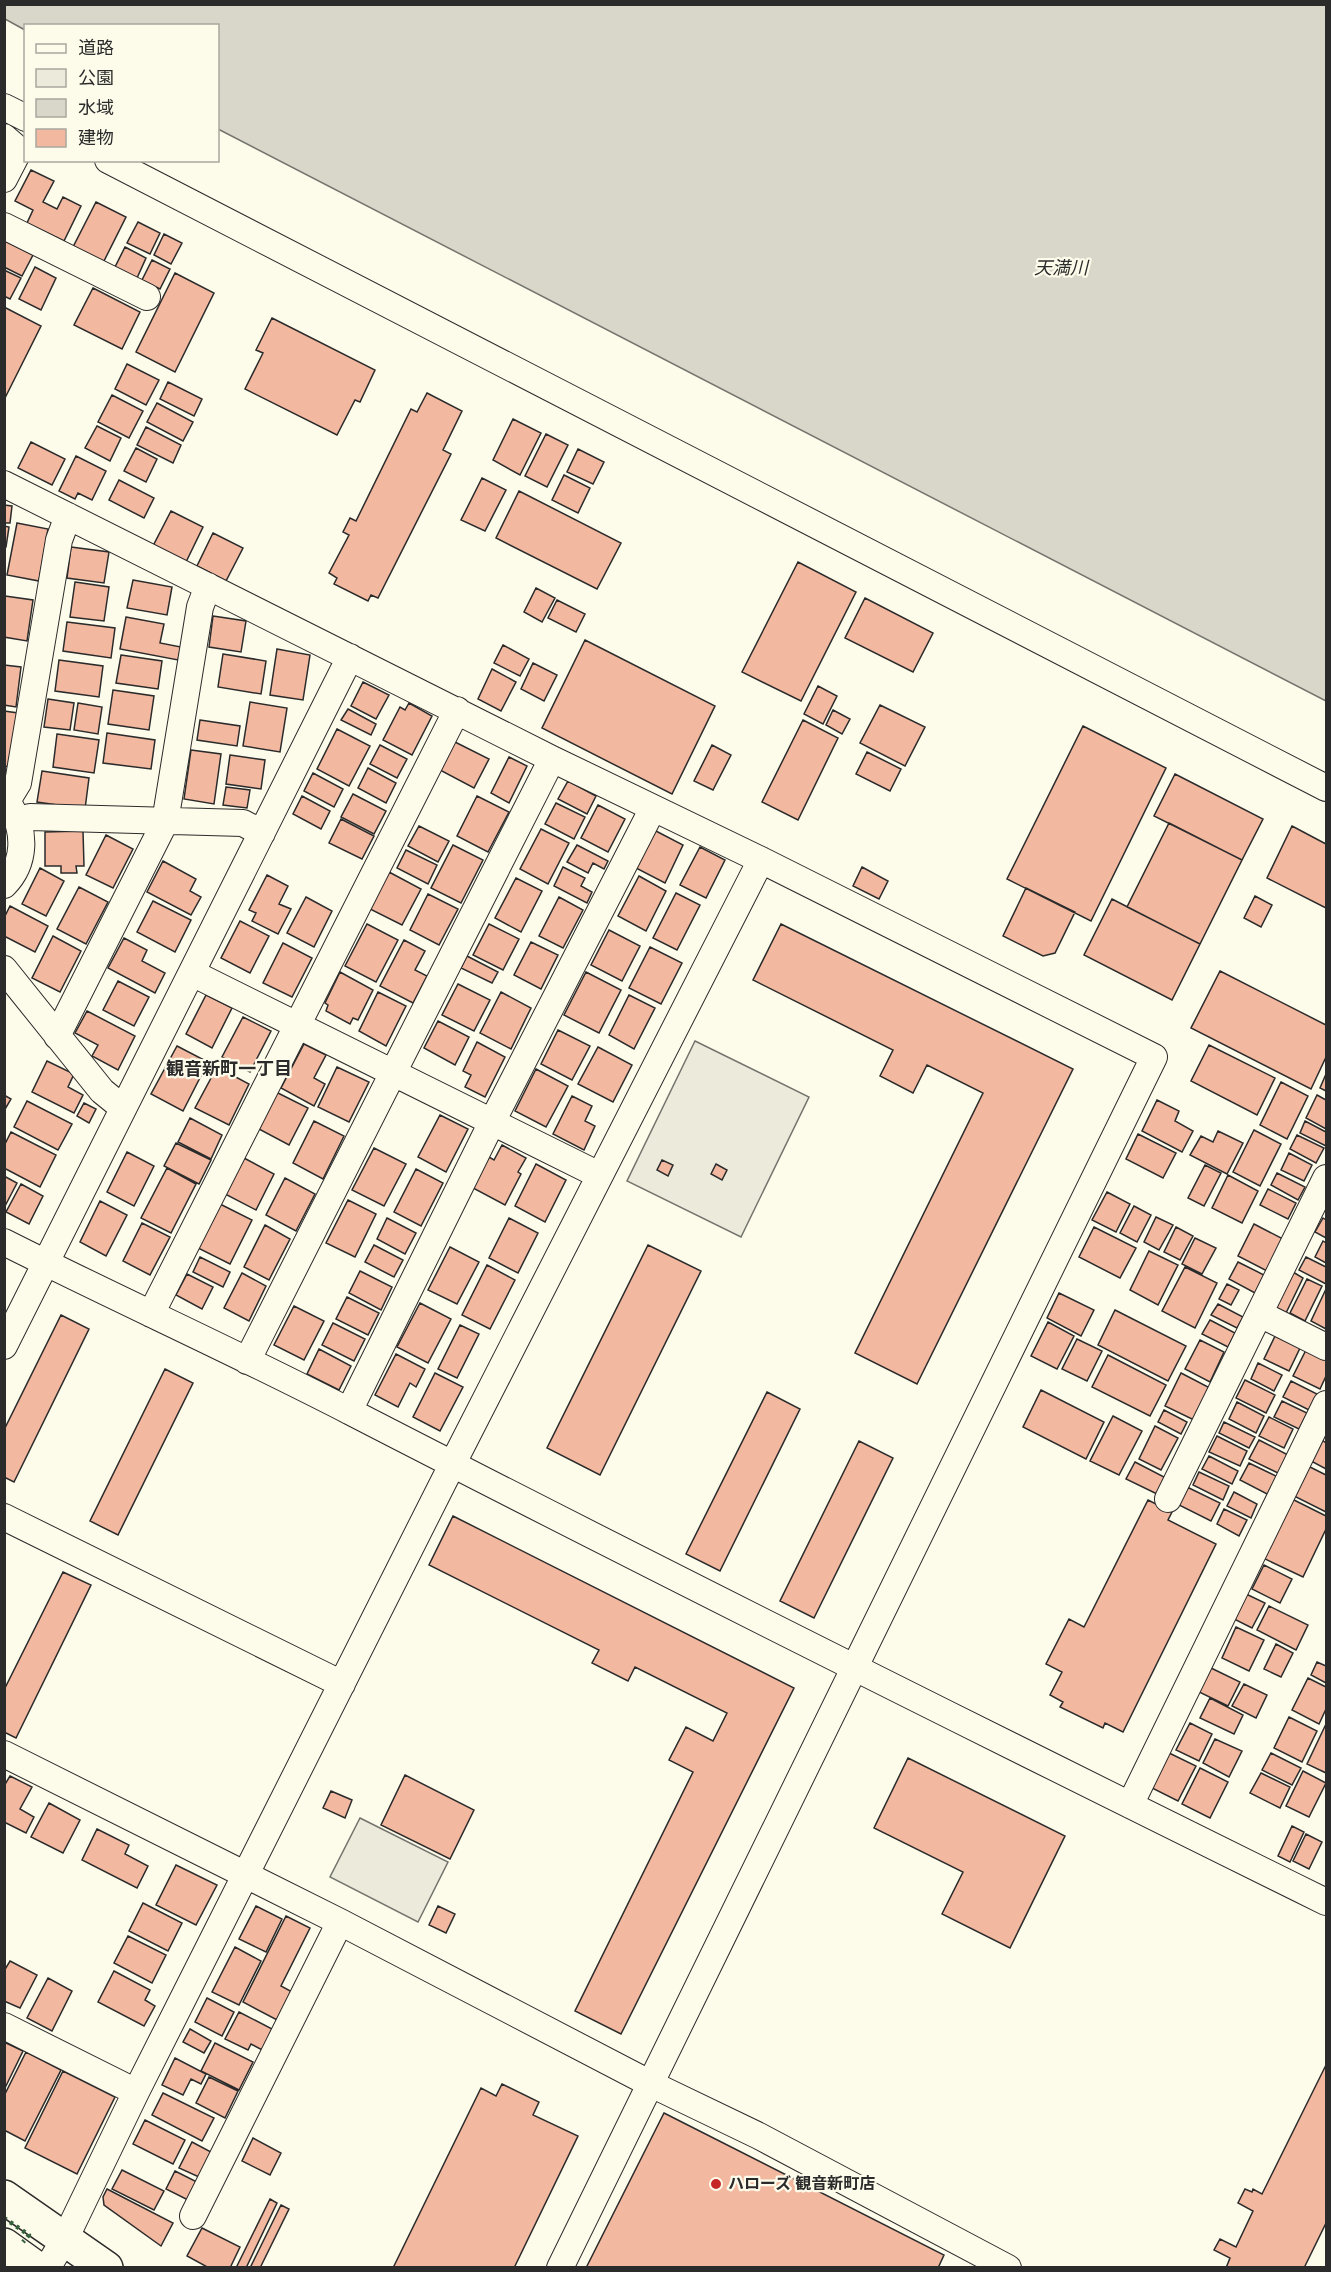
<svg xmlns="http://www.w3.org/2000/svg" width="1331" height="2272" font-family="'Varela Round','Noto Sans JP',sans-serif">
<style>
.green{fill:#ecebdb;stroke:#74746e;stroke-width:1.5}
.water{fill:#d8d7c9;stroke:#74746e;stroke-width:1.5}
.building{fill:#f2b8a0;stroke:#2b2b2b;stroke-width:1.5}
.lines{fill:none;stroke-linecap:round;stroke-linejoin:round}
.street-casing{stroke:#2b2b2b;stroke-width:28}
.secondary-casing{stroke:#2b2b2b;stroke-width:36}
.street{stroke:#fdfbea;stroke-width:26}
.secondary{stroke:#fdfbea;stroke-width:33}
.hedge{stroke:#34623c;stroke-width:4.5;stroke-dasharray:3 4.5;stroke-linecap:butt}
.poi-dot{fill:#c62828;stroke:#fdfbea;stroke-width:2}
.labels{text-anchor:middle;dominant-baseline:central;stroke-width:4.5;stroke-linejoin:round;paint-order:stroke}
.poi-label{font-size:16px;font-weight:bold;fill:#2b2b2b;stroke:#fdfbea;text-anchor:start}
.water-label{font-size:18px;font-style:italic;fill:#2b2b2b;stroke:#fdfbea}
.neighbourhood-label{font-size:18px;font-weight:bold;fill:#2b2b2b;stroke:#fdfbea}
</style>
<rect width="100%" height="100%" fill="#fdfbea"/>
<path class="green" d="M695,1041L809,1097L741,1237L627,1181Z
M360,1818L448,1862L418,1922L330,1877Z"/>
<path class="water" d="M4,5H1326V701L218,129V26H26L25,30L5,19Z"/>
<path class="building" d="M31,170L54,181L43,202L57,209L63,197L81,206L64,241L27,223L33,210L15,201Z
M96,202L126,217L103,263L73,247Z
M138,222L160,233L150,254L127,243Z
M164,234L182,243L171,264L154,255Z
M4,240L33,255L22,276L4,267Z
M125,247L146,258L137,278L115,267Z
M152,260L170,269L160,289L142,280Z
M35,267L56,278L41,310L19,299Z
M4,270L21,278L10,299L4,296Z
M175,273L214,293L175,372L136,352Z
M93,288L140,312L122,349L74,325Z
M4,307L41,326L4,400Z
M272,318L375,370L360,402L355,400L337,435L245,389L263,353L256,350Z
M127,364L159,380L146,405L115,389Z
M168,382L202,399L194,416L160,399Z
M427,393L462,411L443,450L451,454L378,598L371,595L368,601L334,584L337,578L329,573L349,535L343,532L350,518L356,521L411,409L417,412Z
M112,395L143,411L129,438L98,422Z
M157,403L193,422L183,441L147,422Z
M513,419L541,433L520,475L493,460Z
M97,426L121,438L110,461L85,448Z
M146,427L181,445L173,463L137,445Z
M546,434L568,445L547,487L525,476Z
M31,442L65,459L52,485L18,468Z
M136,448L157,459L146,482L124,471Z
M578,449L604,462L593,484L567,472Z
M76,456L106,471L92,500L78,493L75,499L59,491Z
M564,475L590,488L578,513L552,500Z
M482,478L506,490L485,531L461,520Z
M119,480L154,498L144,518L109,500Z
M519,491L621,543L597,589L496,538Z
M4,505L12,506L10,523H4Z
M171,511L203,527L186,562L153,546Z
M17,523L48,529L39,581L7,575Z
M4,526L9,527L6,547H4Z
M213,533L243,548L226,581L197,566Z
M71,547L109,552L104,583L67,578Z
M798,562L856,592L801,701L742,672Z
M133,580L172,587L167,615L127,608Z
M75,582L109,587L104,621L70,617Z
M536,588L555,598L542,622L524,612Z
M5,596L33,600L27,641L4,637Z
M865,598L933,633L913,672L845,638Z
M557,600L585,614L576,632L548,618Z
M213,616L246,621L241,652L209,647Z
M126,617L164,624L160,643L181,647L178,660L120,649Z
M67,622L115,628L111,658L63,651Z
M585,640L715,706L672,794L542,728Z
M503,645L529,659L520,676L494,663Z
M277,649L310,655L303,700L270,695Z
M223,654L266,661L261,694L218,687Z
M121,655L162,661L158,689L116,683Z
M59,660L103,666L99,697L55,691Z
M533,663L557,675L544,701L521,689Z
M4,665L21,667L16,707L4,705Z
M492,669L516,682L501,711L478,699Z
M363,682L389,695L376,719L351,706Z
M818,686L837,696L823,724L804,714Z
M113,690L154,696L149,730L108,724Z
M48,699L74,703L70,730L44,727Z
M250,702L287,708L280,752L243,746Z
M78,703L102,707L98,734L74,730Z
M409,703L432,716L412,755L383,740L400,707L405,710Z
M880,705L925,727L905,766L860,743Z
M348,709L376,724L371,735L341,720Z
M833,710L850,719L842,734L826,725Z
M4,711L18,713L10,767L4,766Z
M200,720L240,726L237,746L197,740Z
M803,720L838,738L798,820L762,802Z
M1083,726L1166,768L1091,921L1007,879Z
M337,729L370,746L349,786L317,769Z
M107,733L155,740L151,769L103,763Z
M57,734L99,740L94,773L53,767Z
M453,741L489,759L474,788L438,769Z
M380,745L407,759L397,778L370,764Z
M712,745L731,755L713,790L694,781Z
M191,750L221,754L214,804L184,799Z
M867,752L901,769L890,791L856,774Z
M230,755L265,760L261,789L226,784Z
M509,757L527,766L509,803L491,793Z
M368,768L396,783L386,803L358,788Z
M42,771L89,778L85,809L37,802Z
M313,773L343,789L334,807L304,791Z
M1175,774L1263,819L1242,860L1154,816Z
M568,781L596,796L587,814L558,799Z
M226,787L250,790L247,808L223,805Z
M353,794L386,811L374,834L341,817Z
M302,796L330,811L321,829L293,814Z
M477,796L509,812L488,852L457,836Z
M556,803L585,817L574,839L545,824Z
M598,805L625,819L608,852L581,838Z
M341,819L374,836L362,859L329,843Z
M1169,823L1242,860L1200,944L1127,907Z
M419,826L449,841L438,862L408,846Z
M1292,826L1326,844V908L1267,878Z
M541,829L569,843L548,884L520,869Z
M654,830L683,845L665,883L634,867Z
M83,831L84,866H76L77,873H61V866H45V832Z
M106,835L133,849L113,888L86,875Z
M453,845L483,860L461,903L431,888Z
M577,845L608,861L604,869L593,863L588,873L567,862Z
M700,847L725,860L706,898L680,885Z
M406,850L437,865L428,884L397,868Z
M163,861L196,879L190,891L201,897L191,915L147,892Z
M563,867L585,878L581,886L592,892L587,903L554,886Z
M862,867L888,881L879,899L853,886Z
M40,868L64,881L46,916L22,904Z
M389,872L421,889L402,925L370,909Z
M267,875L288,886L279,904L291,909L278,934L252,921L256,913L249,910Z
M639,876L666,891L646,931L618,916Z
M516,878L542,891L521,932L495,918Z
M79,887L108,902L86,944L57,929Z
M1026,888L1075,912L1055,953L1043,956L1003,936Z
M676,893L700,905L677,950L653,938Z
M428,894L458,909L439,945L410,930Z
M1255,896L1272,905L1261,927L1244,918Z
M306,897L332,911L314,947L287,933Z
M559,897L583,910L563,948L539,936Z
M1112,899L1200,944L1172,1000L1084,955Z
M153,901L191,920L175,952L137,932Z
M10,906L48,926L35,952L4,936V918Z
M240,921L269,936L250,973L221,958Z
M367,924L398,940L376,982L345,966Z
M489,924L519,939L503,970L473,955Z
M781,924L1073,1069L917,1384L855,1353L983,1093L927,1065L913,1093L880,1076L893,1050L753,980Z
M609,930L640,946L622,981L591,965Z
M53,936L81,951L60,992L32,978Z
M124,938L147,950L142,961L165,973L155,993L108,968Z
M404,940L425,951L415,970L427,976L413,1003L380,986Z
M531,942L558,955L541,989L514,975Z
M283,943L312,958L292,997L263,983Z
M650,947L682,963L661,1004L629,988Z
M467,956L498,972L492,983L461,968Z
M1220,971L1326,1025V1057L1311,1089L1191,1028Z
M340,972L373,990L358,1020L353,1018L350,1024L326,1011L328,1005L325,1003Z
M586,972L621,990L599,1033L564,1015Z
M118,981L149,997L134,1026L103,1010Z
M458,984L490,1000L474,1031L442,1015Z
M378,992L406,1006L386,1046L359,1031Z
M501,992L531,1008L511,1049L480,1033Z
M206,995L232,1008L212,1048L186,1034Z
M629,995L655,1008L634,1049L609,1035Z
M87,1011L135,1036L118,1070L92,1056L98,1045L75,1033Z
M243,1017L271,1031L250,1072L222,1057Z
M438,1021L469,1037L455,1065L424,1048Z
M558,1030L590,1046L572,1080L541,1064Z
M477,1042L505,1057L485,1097L465,1087L471,1075L463,1071Z
M304,1044L326,1055L314,1078L325,1084L314,1106L281,1088Z
M1209,1045L1275,1078L1257,1115L1191,1081Z
M177,1046L208,1062L183,1111L151,1094Z
M598,1047L632,1065L613,1102L578,1084Z
M47,1061L74,1074L68,1087L83,1095L74,1113L32,1092Z
M217,1067L249,1084L229,1125L195,1108Z
M337,1067L369,1082L349,1122L318,1107Z
M536,1069L568,1086L546,1127L515,1111Z
M1326,1074V1091L1320,1088Z
M1281,1082L1308,1096L1287,1139L1260,1125Z
M276,1092L308,1108L289,1145L257,1128Z
M4,1095L11,1099L4,1111Z
M1317,1095L1326,1100V1129L1306,1118Z
M572,1096L592,1106L585,1121L595,1126L584,1150L553,1134Z
M1157,1100L1179,1111L1175,1121L1193,1131L1182,1152L1142,1131Z
M27,1101L72,1124L58,1150L14,1127Z
M84,1103L96,1109L89,1123L77,1116Z
M440,1115L468,1129L446,1172L418,1157Z
M190,1118L222,1135L211,1159L178,1142Z
M314,1121L344,1136L323,1179L293,1163Z
M1305,1121L1326,1132V1146L1300,1133Z
M1254,1130L1281,1144L1260,1186L1233,1172Z
M1218,1131L1243,1143L1227,1174L1190,1155L1201,1136L1213,1142Z
M11,1132L56,1155L40,1187L4,1168V1146Z
M1138,1134L1176,1153L1163,1178L1126,1159Z
M1297,1135L1324,1148L1316,1163L1290,1149Z
M176,1143L211,1160L199,1184L164,1166Z
M502,1145L526,1158L518,1172L521,1174L505,1205L473,1188L489,1157L494,1160Z
M374,1148L406,1164L384,1206L352,1190Z
M127,1152L154,1166L134,1206L107,1192Z
M1289,1153L1312,1165L1304,1181L1281,1170Z
M244,1158L274,1174L256,1210L225,1194Z
M662,1160L673,1165L668,1176L657,1170Z
M536,1164L566,1180L545,1222L515,1206Z
M716,1164L727,1170L722,1180L711,1174Z
M1205,1165L1221,1173L1204,1206L1188,1198Z
M167,1168L196,1184L171,1233L141,1218Z
M416,1169L443,1183L421,1226L394,1212Z
M1277,1173L1305,1187L1298,1200L1271,1185Z
M1228,1175L1258,1191L1242,1223L1212,1208Z
M4,1176L17,1183L4,1208Z
M285,1178L315,1194L296,1231L266,1215Z
M21,1184L43,1196L29,1224L6,1212Z
M1268,1189L1296,1203L1288,1219L1260,1205Z
M1107,1192L1130,1204L1116,1232L1092,1220Z
M348,1200L376,1214L355,1257L326,1243Z
M100,1201L127,1215L106,1256L80,1242Z
M220,1204L252,1220L230,1264L198,1248Z
M1134,1206L1151,1215L1137,1242L1120,1233Z
M1156,1217L1173,1225L1159,1250L1144,1242Z
M387,1218L416,1233L405,1254L377,1239Z
M509,1218L538,1233L518,1273L489,1258Z
M1323,1218L1326,1220V1238L1315,1232Z
M142,1223L170,1237L150,1275L123,1261Z
M1254,1224L1285,1240L1269,1272L1238,1256Z
M265,1225L290,1239L269,1280L244,1267Z
M1094,1227L1136,1248L1120,1278L1079,1257Z
M1176,1227L1193,1236L1180,1260L1164,1252Z
M1195,1238L1216,1248L1202,1274L1182,1264Z
M1323,1241L1326,1243V1263L1315,1257Z
M374,1245L403,1260L394,1277L365,1262Z
M648,1245L701,1271L600,1475L547,1448Z
M450,1247L479,1262L457,1304L428,1290Z
M1149,1251L1178,1265L1158,1305L1130,1290Z
M200,1257L230,1272L223,1287L193,1272Z
M1306,1257L1326,1267V1284L1299,1270Z
M1238,1262L1264,1275L1255,1293L1229,1279Z
M487,1265L515,1280L490,1329L462,1315Z
M1185,1267L1217,1283L1195,1328L1162,1311Z
M360,1271L392,1287L381,1310L349,1293Z
M1293,1272L1303,1278L1286,1313L1275,1307Z
M242,1273L266,1286L249,1321L224,1308Z
M187,1274L213,1287L202,1309L176,1295Z
M1307,1279L1322,1286L1305,1321L1290,1313Z
M1227,1284L1239,1290L1231,1305L1219,1299Z
M1326,1289V1329L1311,1321Z
M1059,1293L1094,1310L1081,1336L1047,1318Z
M347,1297L379,1313L368,1335L336,1319Z
M420,1303L451,1319L428,1363L397,1347Z
M1218,1304L1243,1317L1237,1328L1211,1315Z
M294,1306L324,1321L304,1360L274,1345Z
M1115,1310L1186,1346L1168,1381L1098,1345Z
M61,1315L89,1329L14,1482L4,1477V1430Z
M1210,1320L1235,1333L1228,1347L1202,1334Z
M1048,1322L1074,1336L1057,1369L1031,1356Z
M333,1323L365,1339L354,1361L322,1345Z
M460,1325L479,1334L457,1378L438,1369Z
M1276,1334L1301,1346L1289,1371L1264,1359Z
M1077,1339L1102,1351L1087,1381L1062,1369Z
M1200,1340L1224,1352L1210,1382L1185,1369Z
M1307,1348L1326,1357V1376L1320,1389L1293,1376Z
M319,1349L351,1366L339,1390L307,1374Z
M396,1354L425,1369L416,1387L410,1383L398,1407L375,1395Z
M1108,1355L1166,1385L1150,1416L1092,1387Z
M1258,1363L1282,1375L1274,1391L1251,1379Z
M165,1369L193,1383L118,1535L90,1521Z
M435,1373L463,1387L440,1431L413,1417Z
M1181,1373L1210,1388L1194,1420L1165,1406Z
M1245,1380L1275,1395L1266,1413L1236,1398Z
M1291,1381L1317,1394L1309,1410L1283,1397Z
M1041,1390L1104,1422L1086,1459L1023,1427Z
M767,1392L800,1409L720,1571L686,1554Z
M1282,1401L1307,1413L1299,1429L1274,1417Z
M1237,1402L1264,1416L1256,1433L1229,1419Z
M1164,1410L1187,1422L1181,1434L1158,1422Z
M1113,1416L1142,1431L1119,1475L1090,1461Z
M1269,1417L1293,1429L1284,1448L1259,1436Z
M1224,1422L1255,1437L1249,1448L1219,1433Z
M1155,1426L1178,1438L1161,1470L1139,1459Z
M1217,1436L1247,1451L1240,1466L1209,1452Z
M1259,1440L1290,1456L1280,1474L1249,1459Z
M1322,1440L1326,1443V1469L1311,1461Z
M859,1441L893,1458L814,1618L780,1601Z
M1209,1456L1238,1471L1232,1484L1202,1469Z
M1135,1462L1166,1478L1157,1494L1126,1479Z
M1249,1463L1278,1477L1269,1495L1240,1480Z
M1308,1466L1326,1475V1512L1294,1496Z
M1199,1472L1229,1486L1223,1500L1193,1485Z
M1187,1487L1220,1503L1211,1521L1179,1505Z
M1234,1492L1257,1504L1251,1518L1227,1506Z
M1292,1499L1326,1516V1529L1303,1577L1263,1558Z
M1148,1500L1172,1512L1168,1520L1216,1544L1123,1732L1105,1723L1103,1728L1060,1707L1063,1702L1050,1695L1062,1672L1046,1664L1069,1619L1084,1627Z
M1224,1509L1247,1520L1239,1536L1217,1524Z
M453,1516L794,1688L621,2034L575,2011L693,1772L669,1760L686,1727L713,1741L727,1713L635,1667L628,1681L592,1663L599,1650L429,1565Z
M1264,1565L1292,1579L1280,1603L1252,1589Z
M63,1572L91,1585L16,1738L4,1732V1690Z
M1244,1593L1265,1603L1252,1628L1232,1618Z
M1269,1606L1308,1625L1296,1650L1257,1630Z
M1236,1627L1264,1640L1249,1671L1222,1658Z
M1276,1644L1293,1653L1281,1677L1264,1669Z
M1317,1662L1326,1666V1683L1311,1675Z
M1209,1667L1240,1682L1228,1706L1197,1691Z
M1308,1678L1326,1687V1709L1319,1724L1292,1710Z
M1244,1684L1267,1695L1256,1718L1232,1706Z
M1210,1698L1243,1715L1234,1734L1200,1718Z
M1289,1717L1317,1731L1302,1762L1274,1748Z
M1190,1723L1212,1734L1199,1761L1176,1750Z
M1326,1724V1773L1307,1764Z
M1215,1739L1242,1751L1229,1777L1203,1763Z
M1165,1751L1196,1766L1178,1801L1148,1786Z
M1271,1753L1301,1768L1292,1785L1262,1770Z
M908,1758L1065,1836L1010,1948L942,1914L963,1872L874,1828Z
M1200,1768L1228,1782L1210,1818L1182,1804Z
M1303,1771L1326,1783L1309,1817L1286,1806Z
M1261,1773L1290,1787L1280,1808L1250,1793Z
M405,1775L474,1810L450,1859L381,1825Z
M10,1776L32,1787L20,1809L34,1817L26,1833L4,1822V1786Z
M331,1791L352,1800L345,1818L323,1808Z
M49,1803L80,1820L63,1853L31,1837Z
M1292,1826L1304,1832L1290,1862L1278,1856Z
M97,1829L129,1845L125,1854L148,1866L137,1888L82,1860Z
M1306,1834L1322,1842L1309,1869L1293,1861Z
M176,1865L217,1885L196,1925L156,1905Z
M143,1903L182,1923L168,1951L129,1931Z
M256,1906L282,1919L266,1952L239,1939Z
M438,1906L455,1914L446,1933L429,1925Z
M286,1916L310,1928L281,1986L294,1993L279,2021L243,2002Z
M128,1936L166,1955L152,1983L114,1963Z
M235,1947L261,1961L239,2005L212,1992Z
M10,1961L37,1975L20,2008L4,2001V1971Z
M114,1971L150,1990L145,2000L155,2006L144,2026L98,2002Z
M48,1978L72,1991L52,2031L27,2018Z
M207,1998L234,2012L222,2036L195,2022Z
M239,2012L276,2031L266,2052L251,2044L248,2050L225,2039Z
M190,2029L211,2041L204,2053L183,2042Z
M4,2042L23,2051L4,2090Z
M215,2043L253,2062L239,2090L201,2071Z
M26,2052L61,2070L25,2141L4,2130V2096Z
M175,2058L206,2074L201,2084L191,2079L183,2095L162,2085Z
M1326,2065V2223L1304,2268H1226L1230,2258L1214,2250L1220,2239L1236,2247L1253,2211L1238,2203L1245,2189L1252,2192L1253,2189L1262,2194Z
M63,2071L115,2097L77,2174L25,2148Z
M209,2077L238,2091L225,2118L196,2103Z
M502,2084L539,2102L533,2115L578,2136L514,2268H393L481,2088L496,2096Z
M163,2093L214,2118L202,2141L152,2115Z
M664,2113L944,2255L938,2268H586Z
M145,2120L185,2140L173,2164L133,2144Z
M253,2138L281,2153L270,2175L242,2161Z
M192,2142L211,2152L199,2177L179,2168Z
M122,2170L164,2191L154,2210L112,2189Z
M175,2171L197,2182L188,2200L166,2189Z
M107,2189L173,2223L161,2246L104,2205L103,2197Z
M270,2199L277,2203L246,2268H236Z
M281,2205L289,2209L260,2268H250Z
M202,2228L240,2247L230,2268H209L187,2256Z"/>
<g class="lines">
<defs>
<path id="street" d="M4,107L26,118
M4,137L19,150L4,179
M108,160L1326,788
M4,226L147,297
M4,484L552,759L761,860L1154,1057L560,2268
M7,801L18,783L59,540L68,516
M19,820L30,817L243,823L262,833
M4,885C26,863 26,831 10,806
M4,969L102,1091L123,1108
M192,973L599,1175
M57,1036L165,822L200,607L208,586
M4,1242C119,1300 237,1353 351,1412C675,1579 1000,1741 1326,1902
M151,1314L457,710
M1260,1314L1326,1347
M4,1346L350,657
M247,1361L552,759
M349,1411L492,1122L653,808
M1168,1499L1326,1178
M4,1517L342,1684
M4,1754L340,1922L651,2084L759,2136L1008,2268
M1130,1805L1326,1404
M4,2026L136,2092
M193,2216L340,1922
M47,2268L65,2239L136,2092L452,1465L761,860"/>
<path id="secondary" d="M4,2197L106,2268
M4,2245L36,2268"/>
</defs>
<use href="#street" class="street-casing"/>
<use href="#secondary" class="secondary-casing"/>
<use href="#street" class="street"/>
<use href="#secondary" class="secondary"/>
<path class="hedge" d="M4,2218L29,2235L23,2242"/>
</g>
<circle class="poi-dot" cx="716" cy="2184" r="6"/>
<g class="labels">
<g class="poi-label">
<text x="728" y="2184">ハローズ 観音新町店</text>
</g>
<g class="water-label">
<text x="1061" y="268">天満川</text>
</g>
<g class="neighbourhood-label">
<text x="229" y="1069">観音新町一丁目</text>
</g>
</g>
<rect width="1331" height="2272" fill="none" stroke="#2b2b2b" stroke-width="12"/>
<rect x="24" y="24" width="195" height="138" fill="#fdfbea" stroke="#a9a89e" stroke-width="1.5"/>
<rect x="36" y="44" width="30" height="9" fill="#fdfbea" stroke="#a9a89e" stroke-width="1.5"/>
<text x="78" y="54" font-size="18" fill="#2b2b2b">道路</text>
<rect x="36" y="69" width="30" height="18" fill="#ecebdb" stroke="#a9a89e" stroke-width="1.5"/>
<text x="78" y="84" font-size="18" fill="#2b2b2b">公園</text>
<rect x="36" y="99" width="30" height="18" fill="#d8d7c9" stroke="#a9a89e" stroke-width="1.5"/>
<text x="78" y="114" font-size="18" fill="#2b2b2b">水域</text>
<rect x="36" y="129" width="30" height="18" fill="#f2b8a0" stroke="#a9a89e" stroke-width="1.5"/>
<text x="78" y="144" font-size="18" fill="#2b2b2b">建物</text>
</svg>
